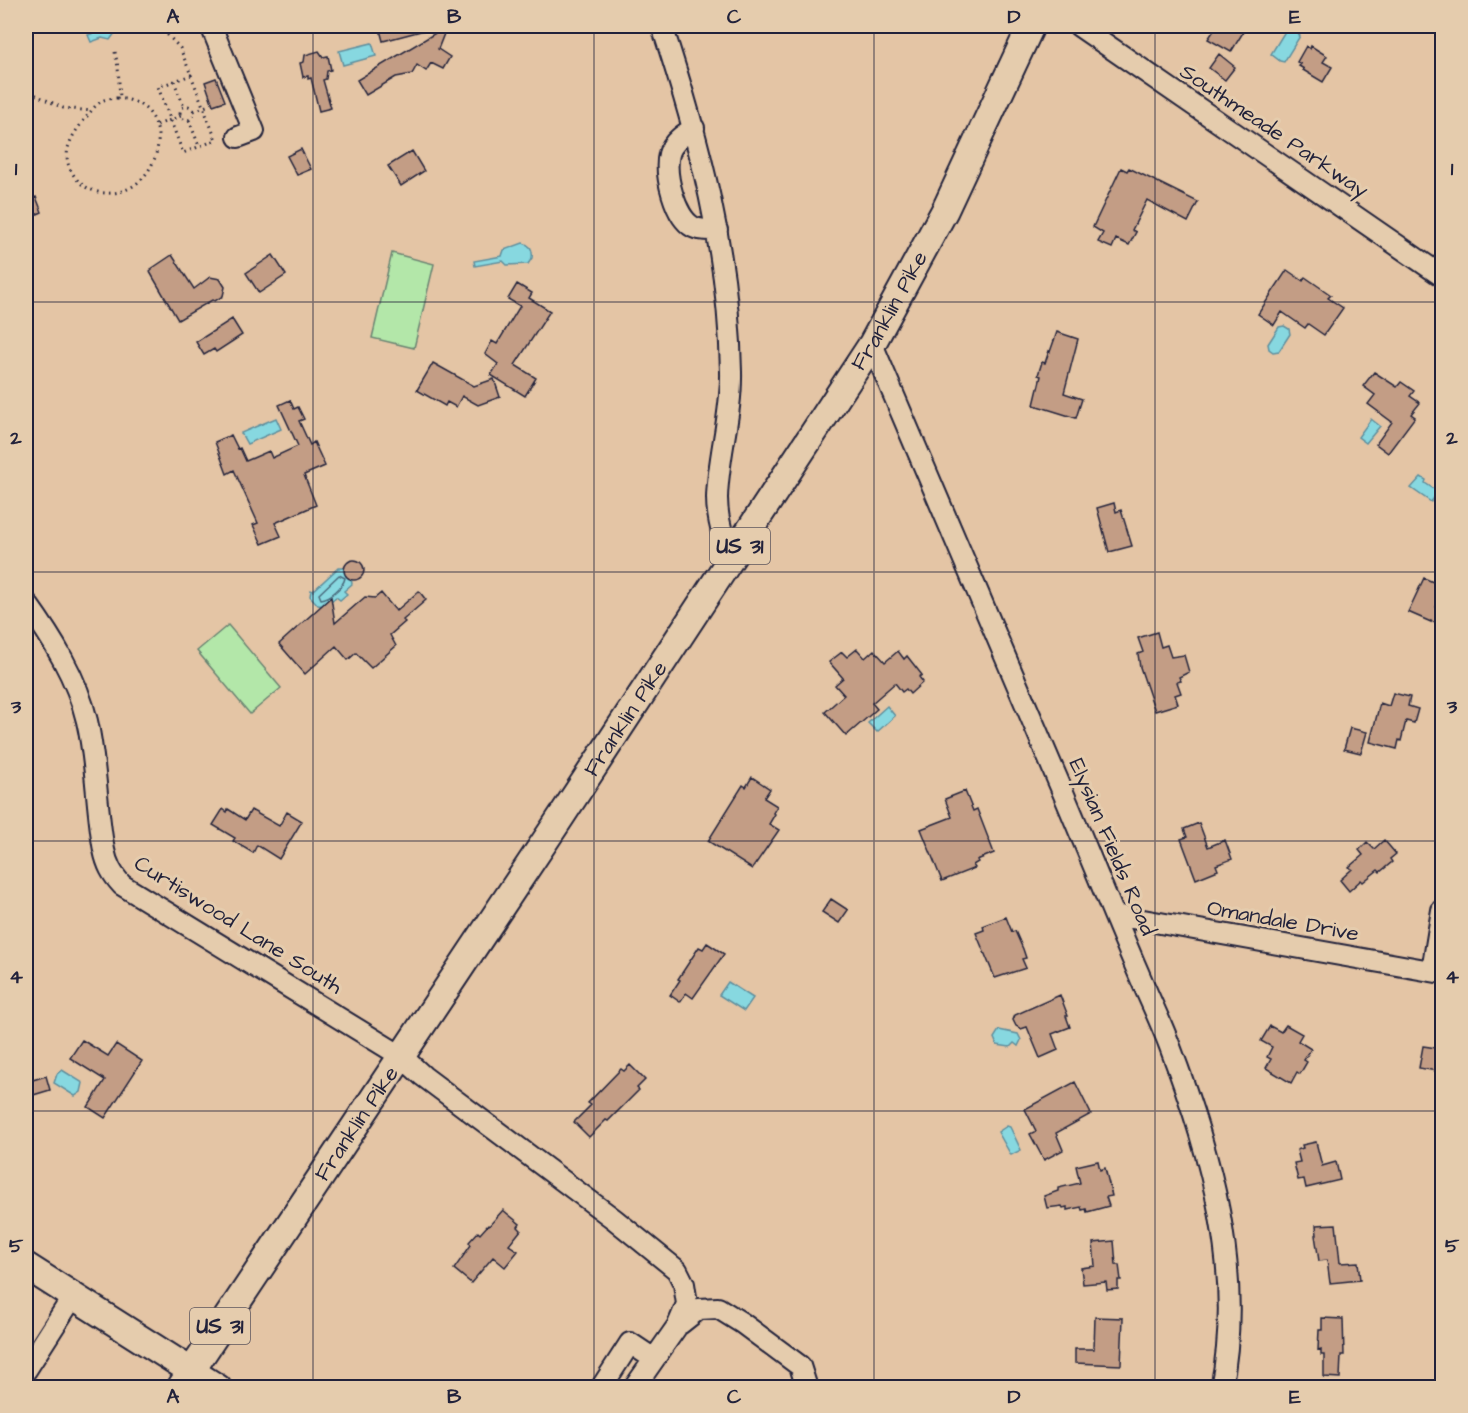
<svg xmlns="http://www.w3.org/2000/svg" width="1468" height="1413" font-family="'Architects Daughter',sans-serif">
<style>
.green{fill:#b3e7a9;stroke:#6a8472;stroke-width:1.5}
.water{fill:#87d8e0;stroke:#5f8f9e;stroke-width:1.5}
.lines{fill:none;stroke-linecap:round;stroke-linejoin:round}
.shore{stroke:#4a6b7d;stroke-width:1.5}
.building{fill:#c39d85;stroke:#22223b;stroke-width:1.5}
.minor-casing{stroke:#22223b;stroke-width:24}
.major-casing{stroke:#22223b;stroke-width:30}
.path{stroke:#22223b;stroke-width:3;stroke-dasharray:1.5 4.5;stroke-linecap:butt}
.minor{stroke:#e5ccad;stroke-width:20}
.major{stroke:#e5ccad;stroke-width:26}
.grid{fill:none;stroke:#22223b;stroke-width:1.5;stroke-opacity:0.55}
.labels{text-anchor:middle;dominant-baseline:central;stroke-width:6;stroke-linejoin:round;paint-order:stroke}
.shield{fill:#e5ccad;stroke:#5c555d;stroke-width:1.5}
.shield-label{font-size:21px;font-weight:bold;fill:#22223b}
.street-label{font-size:22px;fill:#22223b;stroke:#e5ccad}
.neatline{fill:none;stroke:#22223b;stroke-width:2}
.grid-label{font-size:20px;text-anchor:middle;font-weight:bold;fill:#22223b}
</style>
<rect width="100%" height="100%" fill="#e4c5a5"/>
<filter id="ink" filterUnits="userSpaceOnUse"><feTurbulence type="fractalNoise" baseFrequency=".0167" numOctaves="2"/><feDisplacementMap in="SourceGraphic" scale="12" xChannelSelector="R" yChannelSelector="G"/><feConvolveMatrix kernelMatrix="1 2 1 2 8 2 1 2 1" color-interpolation-filters="sRGB"/></filter>
<g filter="url(#ink)">
<path class="green" d="M392,253L434,264L414,348L372,338Z
M228,625L281,688L250,714L197,651Z"/>
<path class="water" d="M103,26H124L126,29L115,33L110,40L102,38L91,42L88,35L99,31Z
M1287,28L1297,31L1300,36L1284,62L1280,61L1271,54Z
M372,43L376,56L343,65L339,51Z
M523,243C531,245 533,251 532,258L528,264L507,265L503,261L475,266L474,261L502,256L504,250Z
M1284,326L1289,329L1290,334L1279,351L1273,352L1269,349L1268,344L1279,327Z
M276,418L281,429L247,444L241,433Z
M1371,419L1380,426L1366,443L1358,437Z
M1421,477L1426,480L1425,483L1438,492L1431,502L1411,488Z
M338,568H344L351,577L352,584L344,591L347,594L340,600L336,597L325,606L318,605L310,596L311,590L313,591Z
M887,706L895,716L877,732L868,723Z
M728,982L753,998L744,1011L719,995Z
M999,1030L1018,1034L1021,1040L1018,1046L1014,1043L1010,1047L997,1045L994,1038Z
M62,1070L83,1083L81,1092L75,1096L54,1083L57,1074Z
M1007,1126L1010,1127L1021,1150L1011,1155L998,1132Z"/>
<g class="lines">
<path class="shore" d="M339,575L345,578C343,587 330,598 321,599L319,594Z"/>
</g>
<path class="building" d="M379,26H425V30L383,41Z
M447,26L438,49L450,57L443,69L431,63L426,71L417,65L412,74L396,77L366,95L357,80Z
M1217,26H1247L1231,52L1208,39Z
M1306,46L1310,49L1311,46L1327,56L1323,62L1332,67L1323,82L1303,70L1304,69L1299,66L1301,64L1297,62Z
M319,51L323,57L328,56L331,70L327,71L326,79L323,80L331,108L319,111L311,78L308,79V76L303,77L300,63L304,62L305,55Z
M1219,54L1235,67L1225,80L1209,68Z
M216,78L225,101L213,105L205,82Z
M301,149L311,169L297,175L287,156Z
M412,151L424,171L401,186L388,166Z
M1121,168L1127,171L1129,168L1198,202L1188,222L1147,200L1132,230L1136,232L1129,245L1116,239L1112,248L1098,242L1103,233L1093,227Z
M36,197L42,212L26,219V201Z
M172,255L194,289L210,277L220,279L225,287L223,296L215,301L212,300L178,320L150,272L152,270L151,269Z
M273,255L286,275L259,293L246,273Z
M1287,270L1303,281L1305,277L1331,295L1328,298L1343,308L1324,335L1308,324L1305,328L1282,312L1274,325L1258,314Z
M517,284L532,293L529,298L550,311L515,365L536,378L525,396L491,375L498,364L485,354L492,341L497,344L520,306L508,299Z
M232,319L242,335L216,352L214,349L204,355L196,342Z
M1057,332L1078,339L1064,393L1082,399L1076,418L1034,405L1041,376L1038,375L1042,362L1045,363L1049,351L1050,352Z
M433,363L474,386L494,379L500,397L478,405L462,396L456,407L447,402L445,406L417,390Z
M1374,372L1397,387L1401,382L1414,391L1410,396L1420,403L1411,414L1415,417L1388,453L1376,444L1392,422L1368,404L1375,395L1363,386Z
M290,400L294,409L298,407L304,419L299,421L310,445L314,442L325,466L304,475L316,505L275,523L281,536L262,544L253,525L258,523L234,470L227,474L215,442L231,435L238,449L240,448L246,461L269,451L272,458L298,446L279,405Z
M1114,503L1116,512L1121,510L1132,546L1109,552L1097,508Z
M344 570a10 10 0 1 1 20 0a10 10 0 1 1-20 0Z
M1443,560V593L1436,607L1442,610L1437,623L1431,621V622L1408,612L1424,578L1433,582Z
M419,591L426,600L403,620L405,622L390,635L396,646L371,668L356,653L348,660L336,646L305,674L279,644L331,597L335,623L365,597L375,598L381,593L396,611Z
M1157,632L1161,647L1167,645L1171,657L1184,655L1189,672L1179,677L1181,681L1177,682L1181,693L1175,695L1178,704L1155,711L1140,667L1138,654L1143,652L1138,638Z
M857,649L865,658L874,650L885,662L898,651L904,659L907,656L922,675L919,677L923,682L910,694L906,689L902,692L895,683L872,703L877,709L846,736L825,712L844,695L835,685L843,678L829,662L842,652L847,657Z
M1393,693L1410,697L1408,706L1418,709L1414,723L1406,721L1401,741L1399,740L1397,749L1370,742L1380,703L1389,706Z
M1350,728L1367,732L1361,753L1344,749Z
M752,777L770,789L764,798L777,806L773,813L775,814L769,824L779,830L752,869L708,841L743,785L746,787Z
M965,791L973,811L977,809L994,853L977,860L978,862L973,865L975,868L942,881L921,829L952,817L945,799Z
M223,809L227,812L228,809L245,820L251,810L279,826L287,812L302,821L279,859L257,845L253,853L233,841L235,838L213,825Z
M1199,823L1208,847L1225,840L1232,859L1216,865L1218,870L1196,879L1181,839L1187,837L1184,829Z
M1384,840L1396,854L1390,859L1392,862L1380,872L1378,870L1363,882L1361,880L1349,891L1340,880L1352,869L1349,867L1363,855L1359,850L1367,842L1374,849Z
M831,899L848,910L839,923L822,912Z
M1006,917L1012,932L1015,931L1023,949L1026,958L1022,959L1026,968L995,978L976,933L984,930L983,926Z
M707,943L724,954L693,998L686,993L680,1002L670,995L680,980L678,979L699,947L703,949Z
M1060,995L1068,1016H1066L1070,1027L1052,1034L1058,1050L1040,1058L1027,1027L1021,1029L1016,1026L1013,1020L1015,1015Z
M1286,1025L1302,1034L1298,1041L1311,1049L1304,1060L1307,1062L1300,1074L1297,1072L1291,1083L1266,1068L1271,1059L1267,1057L1272,1047L1261,1041L1270,1026L1281,1032Z
M82,1040L108,1056L116,1044L142,1061L105,1118L88,1107L105,1080L70,1058Z
M1423,1046L1443,1049V1072L1419,1068Z
M630,1065L645,1080L637,1088L639,1090L608,1121L606,1120L589,1137L574,1122L591,1105L588,1103L621,1069L624,1071Z
M46,1076L50,1090L30,1096L26,1082Z
M1075,1082L1091,1114L1056,1133L1063,1150L1044,1160L1030,1134L1036,1131L1025,1109Z
M1316,1142L1322,1166L1336,1162L1340,1180L1306,1188L1304,1179L1298,1180L1294,1163L1300,1162L1297,1150L1303,1148L1302,1145Z
M1098,1161L1100,1170L1105,1168L1112,1196L1106,1197L1109,1206L1087,1212L1086,1209L1082,1210L1081,1207L1067,1210V1207L1063,1208L1062,1206L1047,1208L1044,1196L1058,1191V1188L1080,1183L1076,1166Z
M503,1210L520,1224L518,1227L521,1230L509,1245L518,1251L505,1267L493,1257L471,1283L454,1269L471,1245L469,1242L478,1232L480,1234L488,1225L489,1226Z
M1336,1224L1340,1263L1358,1262L1360,1280L1330,1283L1327,1260L1319,1261L1315,1235H1317L1316,1225Z
M1114,1241L1116,1265H1119L1121,1280H1118V1289L1107,1290L1106,1282L1083,1284L1081,1268L1095,1266L1093,1243Z
M1095,1317L1123,1318L1121,1365L1075,1363V1349H1094Z
M1322,1318L1343,1319L1344,1355H1341L1340,1378L1324,1377V1355H1321V1349L1318,1350L1319,1330H1322Z"/>
<g class="lines">
<defs>
<path id="minor" d="M211,26L254,131L238,137
M662,26C699,139 729,252 731,372C732,414 718,456 717,498C717,520 724,540 731,560
M1079,26L1442,276
M694,128C684,134 672,142 669,154C664,174 675,217 693,227C701,231 709,230 717,230
M872,344C933,488 995,632 1056,776C1084,841 1110,907 1138,972C1148,996 1160,1020 1169,1044C1210,1151 1245,1273 1221,1388
M26,602C52,638 77,678 87,721C97,764 96,808 104,850C107,865 112,874 122,885L401,1056L423,1076L614,1219L677,1270L684,1284L687,1304L678,1325L634,1388
M1115,915L1442,973
M1432,971L1442,910
M680,1324L699,1309L718,1308L742,1323L800,1366L807,1388
M26,1370L74,1295
M601,1388L630,1343L654,1359"/>
<g id="major">
<path d="M26,1266L218,1388"/>
<path id="s1" d="M180,1388L555,826L872,344L945,210L1031,26"/>
</g>
</defs>
<use href="#minor" class="minor-casing"/>
<use href="#major" class="major-casing"/>
<path class="path" d="M159,26L180,48L191,75
M171,26H176
M115,52L118,67L120,98
M191,75L216,140L183,153L158,87Z
M174,81L184,107
M30,92L63,108L92,111
M117,98C187,103 159,205 98,192C89,190 81,185 75,177C59,156 70,138 84,120C90,113 95,104 104,100C108,99 113,98 117,98Z
M180 113a7 7 0 1 1 14 0a7 7 0 1 1-14 0Z
M194,111L209,105
M26,117L33,114L30,99L32,82
M189,120L199,146
M157,125L181,116"/>
<use href="#minor" class="minor"/>
<use href="#major" class="major"/>
</g>
</g>
<path class="grid" d="M313,26V1388M594,26V1388M874,26V1388M1155,26V1388M26,302H1442M26,572H1442M26,841H1442M26,1111H1442"/>
<g class="labels">
<g class="shield">
<rect x="710" y="528" width="60" height="36" rx="4.5"/>
<rect x="190" y="1308" width="60" height="36" rx="4.5"/>
</g>
<g class="shield-label">
<text x="740" y="546">US 31</text>
<text x="220" y="1326">US 31</text>
</g>
<g class="street-label">
<text transform="translate(1274 131) rotate(34)">Southmeade Parkway</text>
<text stroke="none"><textPath href="#s1" startOffset="1290">Franklin Pike</textPath></text>
<text stroke="none"><textPath href="#s1" startOffset="804">Franklin Pike</textPath></text>
<text transform="translate(1112 847) rotate(67)">Elysian Fields Road</text>
<text transform="translate(1283 921) rotate(10)">Omandale Drive</text>
<text transform="translate(238 925) rotate(32)">Curtiswood Lane South</text>
<text stroke="none"><textPath href="#s1" startOffset="318">Franklin Pike</textPath></text>
</g>
</g>
<rect width="1468" height="1413" fill="none" stroke="#e5ccad" stroke-width="66"/>
<rect x="33" y="33" width="1402" height="1347" class="neatline"/>
<g class="grid-label">
<text x="173" y="23">A</text>
<text x="454" y="23">B</text>
<text x="734" y="23">C</text>
<text x="1014" y="23">D</text>
<text x="1295" y="23">E</text>
<text x="16" y="175">1</text>
<text x="1452" y="175">1</text>
<text x="16" y="444">2</text>
<text x="1452" y="444">2</text>
<text x="16" y="713">3</text>
<text x="1452" y="713">3</text>
<text x="16" y="983">4</text>
<text x="1452" y="983">4</text>
<text x="16" y="1252">5</text>
<text x="1452" y="1252">5</text>
<text x="173" y="1403">A</text>
<text x="454" y="1403">B</text>
<text x="734" y="1403">C</text>
<text x="1014" y="1403">D</text>
<text x="1295" y="1403">E</text>
</g>
</svg>
